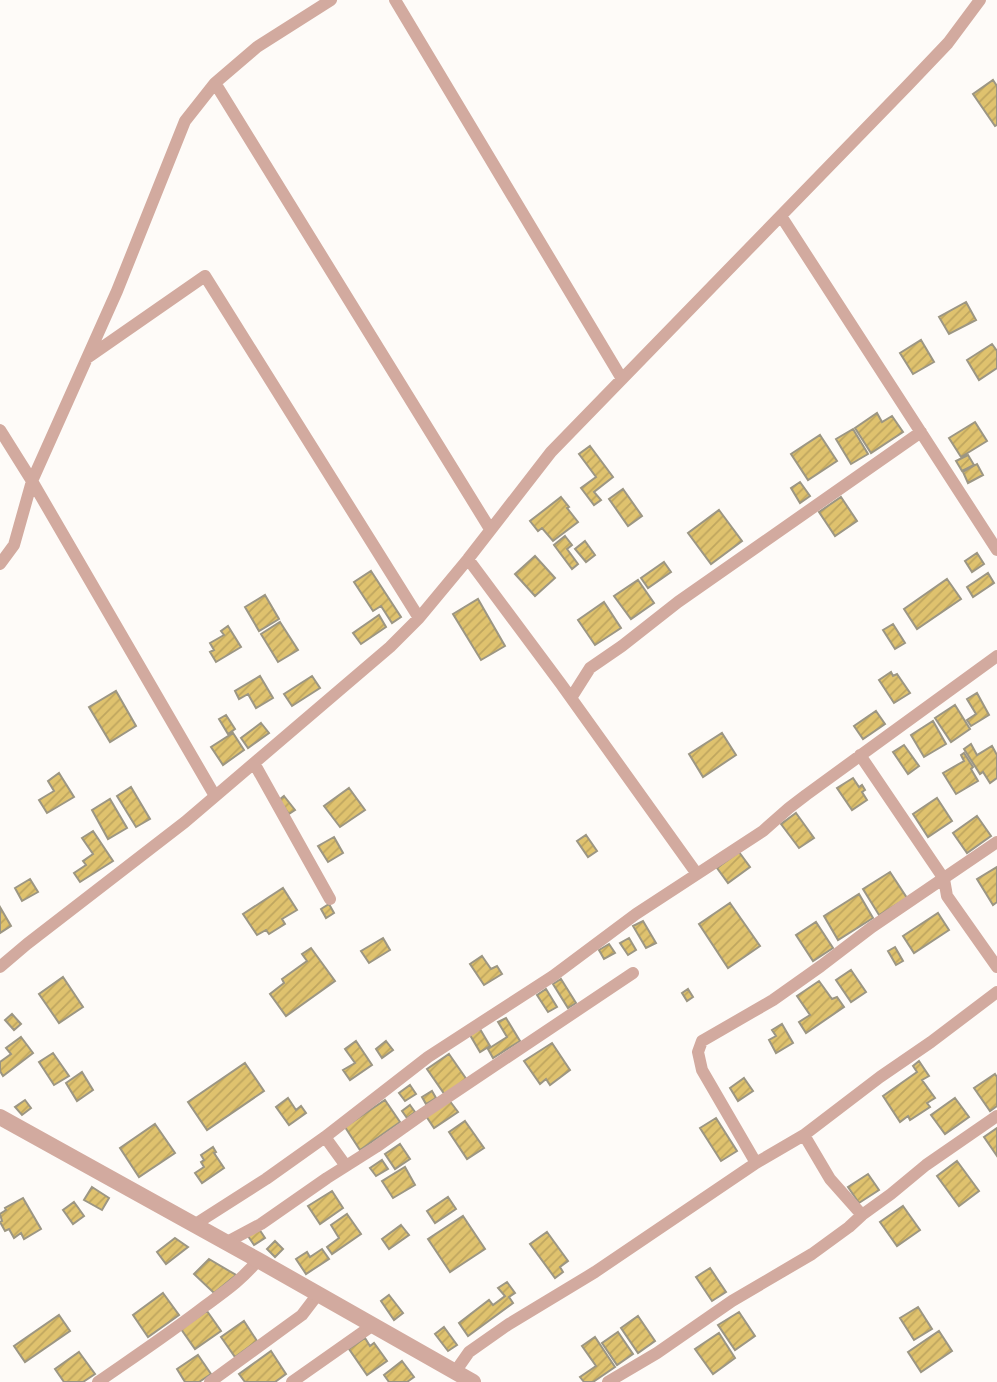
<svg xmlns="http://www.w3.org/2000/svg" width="997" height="1382" font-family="'PT Sans Narrow',sans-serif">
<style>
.building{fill:url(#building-hatch);stroke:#9c9683;stroke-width:2}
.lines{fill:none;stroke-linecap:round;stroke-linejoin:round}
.minor{stroke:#d2aa9f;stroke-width:12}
.tertiary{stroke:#d2aa9f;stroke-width:16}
</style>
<defs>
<pattern id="building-hatch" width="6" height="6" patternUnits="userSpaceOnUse" patternTransform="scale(1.75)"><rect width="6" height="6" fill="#dfc26e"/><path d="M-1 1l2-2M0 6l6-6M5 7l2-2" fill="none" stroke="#bfa65f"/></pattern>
</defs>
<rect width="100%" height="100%" fill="#fefbf8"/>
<path class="building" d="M993,80L997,86V125L995,126L973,94Z
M966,302L976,320L949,334L939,317Z
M921,340L934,362L913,374L900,353Z
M992,344L997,351V368L979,380L967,360Z
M877,413L882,422L892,416L903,432L871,453L855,428Z
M975,422L987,441L961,457L949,438Z
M853,429L868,454L851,464L836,439Z
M820,435L837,461L808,480L791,454Z
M590,446L613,477L594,492L601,500L594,505L581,488L596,477L579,454Z
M968,455L974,465L962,471L956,461Z
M977,464L983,475L968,483L963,472Z
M800,482L810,496L800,503L791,488Z
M623,489L642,516L628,526L609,499Z
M561,497L569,507L567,508L578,522L553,541L542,528L538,531L530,521Z
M841,497L857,521L835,536L819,512Z
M719,510L742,541L711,564L688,533Z
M565,536L572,545L567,549L578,564L572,569L554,545Z
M585,541L595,555L586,562L575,549Z
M977,553L984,564L972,572L965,561Z
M535,556L555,578L535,596L515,574Z
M664,562L671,572L648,588L641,578Z
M371,571L401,617L392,623L381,606L373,611L354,582Z
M988,573L994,583L973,597L967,587Z
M947,579L961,599L917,629L904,609Z
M638,580L654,603L631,619L614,596Z
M265,595L279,619L259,631L245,607Z
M478,599L505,646L481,660L453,614Z
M604,602L621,628L595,645L578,620Z
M379,615L386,627L361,644L353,633Z
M280,622L298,650L278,662L261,634Z
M893,624L905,643L895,649L883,630Z
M228,626L241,647L216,662L210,652L214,650L210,643L224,635L221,631Z
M891,672L893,676L897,674L910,693L894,703L879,680Z
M260,676L273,698L256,708L248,694L239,699L235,691Z
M312,676L320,688L292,706L284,694Z
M116,691L136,726L110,742L89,707Z
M977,693L989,715L971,726L967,720L976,714L967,699Z
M955,705L970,729L951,742L935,718Z
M876,711L885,724L863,739L854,726Z
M226,715L235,729L228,734L219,719Z
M933,721L946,744L924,757L911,735Z
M261,723L269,733L248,748L241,738Z
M233,733L244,750L223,765L211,747Z
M722,733L736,755L703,777L689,754Z
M971,744L977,755L992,746L997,755V778L990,783L983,772L980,774L964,749Z
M904,745L919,766L908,774L893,752Z
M964,753L973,767L971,769L978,781L956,794L943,773L964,761L961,755Z
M59,773L74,797L47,813L39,800L54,791L48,781Z
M853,778L859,787L862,785L865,790L862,792L867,800L852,810L837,788Z
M131,787L150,819L136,827L117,796Z
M349,788L365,810L340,827L324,806Z
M284,796L295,810L289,814L279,800Z
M937,798L952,821L928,837L913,814Z
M110,799L127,828L108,839L92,810Z
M796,813L814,838L799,848L781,824Z
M977,816L991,836L967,853L953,833Z
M93,831L113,861L80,882L74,873L86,865L83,861L93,854L82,838Z
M586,835L597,851L588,857L577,841Z
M334,837L343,853L328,862L318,846Z
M739,852L750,867L728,883L717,868Z
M997,867V902L993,905L977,879Z
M890,872L907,898L879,915L863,889Z
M30,879L38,892L22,901L15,888Z
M283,888L297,910L282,919L285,924L269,934L266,930L257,935L243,914Z
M859,894L873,918L838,940L824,916Z
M730,903L760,946L728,968L699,924Z
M329,904L334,913L326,918L321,909Z
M0,907L11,926L0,933Z
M938,913L949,930L914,953L903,936Z
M643,921L656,943L646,948L633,926Z
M816,922L833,948L813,961L796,935Z
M383,938L390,950L369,963L361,951Z
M629,938L636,950L628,955L620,943Z
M609,944L615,953L604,959L599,950Z
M895,947L903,961L896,965L888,951Z
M311,948L335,981L286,1016L270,994L284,983L282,979L307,961L302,954Z
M482,956L491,969L497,966L502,974L484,985L470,964Z
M851,970L866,992L851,1002L836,980Z
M63,977L83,1007L59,1023L39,994Z
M561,979L576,1003L568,1008L553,984Z
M819,981L832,999L837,997L844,1007L806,1033L799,1022L810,1015L797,996Z
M546,989L557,1007L548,1012L537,995Z
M688,989L693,997L687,1001L682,993Z
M12,1014L21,1024L14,1030L5,1020Z
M506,1018L520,1041L493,1058L488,1049L507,1037L498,1022Z
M782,1024L793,1043L776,1053L769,1040L776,1036L772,1030Z
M480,1029L490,1046L480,1052L470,1035Z
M21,1037L33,1053L3,1076L0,1071V1062L11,1054L6,1048Z
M356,1041L372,1065L350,1080L343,1070L355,1063L345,1049Z
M386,1041L393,1050L382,1058L376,1049Z
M552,1043L570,1070L550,1085L546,1079L540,1084L524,1061Z
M53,1053L69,1076L54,1085L39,1062Z
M449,1054L467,1080L445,1095L427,1069Z
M919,1061L929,1076L922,1080L935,1098L927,1103L930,1107L910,1120L908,1116L900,1122L883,1096L917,1072L913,1066Z
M245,1063L264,1091L207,1130L188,1102Z
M82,1072L93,1090L77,1101L66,1083Z
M995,1074L997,1077V1106L990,1111L974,1088Z
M744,1078L753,1091L738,1101L730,1088Z
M410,1085L416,1094L405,1101L399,1093Z
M432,1091L436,1098L426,1104L422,1097Z
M288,1098L296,1110L301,1106L306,1113L289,1125L276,1107Z
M955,1098L969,1117L945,1134L931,1115Z
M25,1100L31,1108L22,1115L15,1107Z
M385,1100L400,1122L360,1150L345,1127Z
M449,1100L458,1112L434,1128L426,1116Z
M410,1105L415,1112L407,1118L402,1111Z
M716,1118L737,1151L721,1161L700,1128Z
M465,1121L484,1148L467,1159L449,1132Z
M155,1124L175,1153L139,1177L120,1148Z
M997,1128V1156L984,1137Z
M400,1144L410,1159L395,1169L385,1154Z
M213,1147L216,1152L214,1153L224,1168L202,1183L195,1173L204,1167L201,1162L204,1160L201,1155Z
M382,1160L388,1169L376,1176L370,1168Z
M957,1161L979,1191L959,1206L937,1176Z
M405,1167L415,1185L393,1198L382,1181Z
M868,1174L879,1190L859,1203L848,1187Z
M92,1187L109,1198L102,1210L84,1200Z
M332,1191L343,1208L320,1224L308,1206Z
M448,1197L456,1209L435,1223L427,1211Z
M23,1198L41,1229L24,1239L21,1233L14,1238L9,1229L5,1231L0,1222L2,1221L0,1214L6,1210L5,1208Z
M74,1202L84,1216L73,1224L63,1210Z
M903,1206L920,1230L897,1246L880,1222Z
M347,1214L361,1234L332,1254L327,1247L339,1238L331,1225Z
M463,1216L485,1249L450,1272L428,1239Z
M401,1225L409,1235L389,1249L382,1239Z
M259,1229L265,1238L254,1245L248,1236Z
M547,1232L568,1261L560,1267L563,1272L555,1278L530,1244Z
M175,1238L188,1247L166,1264L157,1252Z
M275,1241L283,1249L275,1257L267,1249Z
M322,1249L329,1259L306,1274L296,1259L307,1252L310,1257Z
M209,1259L236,1275L214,1293L194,1274Z
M710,1268L726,1292L712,1301L696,1277Z
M507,1282L515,1293L509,1297L513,1303L468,1336L459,1323L489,1300L493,1305L505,1296L498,1288Z
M163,1293L179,1315L148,1337L133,1315Z
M389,1295L403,1313L394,1320L381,1301Z
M918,1307L932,1329L914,1340L900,1318Z
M207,1311L221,1331L195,1349L181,1329Z
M739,1312L755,1336L735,1350L718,1325Z
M59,1315L70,1331L25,1362L14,1346Z
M638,1316L655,1341L638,1353L621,1328Z
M244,1321L257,1341L235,1357L221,1337Z
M444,1327L457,1345L448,1351L435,1334Z
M939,1331L952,1351L921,1372L908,1352Z
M618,1332L633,1354L617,1365L602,1343Z
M719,1333L735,1358L713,1374L695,1349Z
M595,1337L615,1367L593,1382H584L580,1377L596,1366L582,1346Z
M365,1338L370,1346L374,1343L387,1361L367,1375L349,1349Z
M271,1351L286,1374L275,1382H245L239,1374Z
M79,1352L95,1374L83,1382H64L55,1369Z
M198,1355L211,1374L199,1382H185L177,1369Z
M402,1361L414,1377L407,1382H389L384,1375Z"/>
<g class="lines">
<path class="minor" d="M395,0L622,379
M215,83L490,529
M781,216L997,550
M87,358L205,276L419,618
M0,430L32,481L215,796
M468,559L561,684L697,874
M0,564L14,545L32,481L117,291L185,121L215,83L257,47L331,0
M571,698L590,668L622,646L678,602L921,432
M860,755L944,879L947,896L997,967
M254,763L330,899
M0,967L27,944L185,822L390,647L419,618L468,559L551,452L908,85L948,43L980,0
M804,1135L830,1179L862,1215
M325,1137L346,1166
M756,1163L702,1070L698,1052L702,1041L773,1000L821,966L872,927L997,842
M194,1225L266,1179L325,1137L428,1057L553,976L636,914L763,831L789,808L806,795L997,656
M227,1242L261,1224L327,1178L376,1147L424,1113L633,973
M455,1372L469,1352L509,1324L595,1272L756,1163L804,1135L880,1077L931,1042L997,992
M98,1382C134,1357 170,1333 205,1306C224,1292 243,1279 258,1260
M210,1382L302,1315L318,1294
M292,1382L373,1325
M608,1382L657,1353L732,1301L812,1254L849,1227L862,1215L891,1194L926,1165L997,1116"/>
<path class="tertiary" d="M0,1117L258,1260L473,1382"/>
</g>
</svg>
